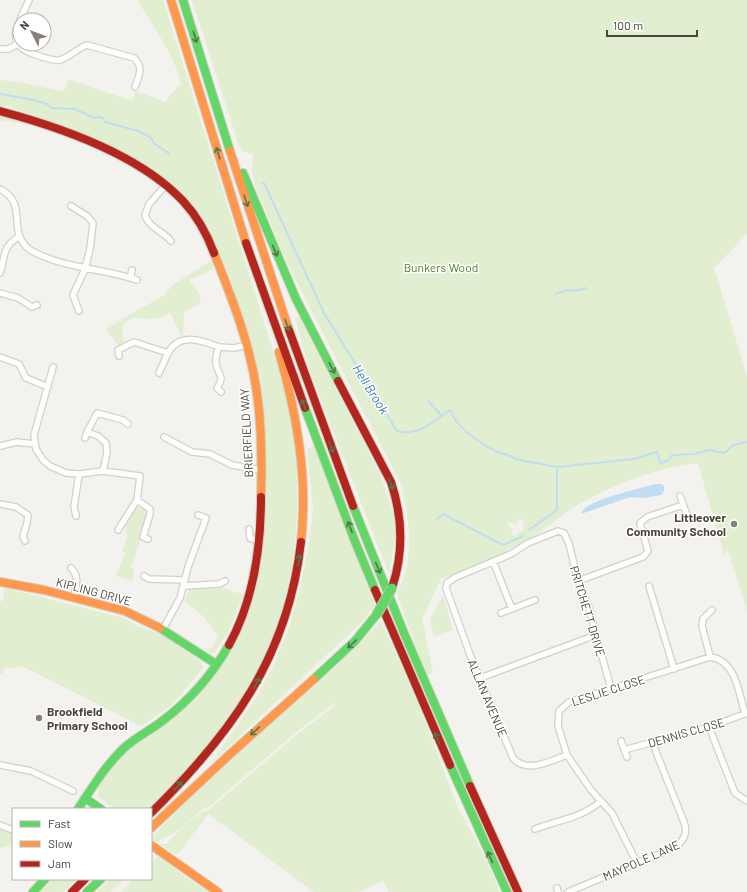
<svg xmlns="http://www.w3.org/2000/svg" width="747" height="892" font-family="Barlow,sans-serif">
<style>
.green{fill:#e1eecf;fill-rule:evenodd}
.water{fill:#c0ddf1}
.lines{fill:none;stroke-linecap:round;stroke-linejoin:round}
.stream{stroke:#c0ddf1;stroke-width:2}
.street-casing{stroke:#d2d0cb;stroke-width:8}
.fast-casing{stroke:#d3cfc5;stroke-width:10}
.slow-casing{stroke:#d3cfc5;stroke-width:10}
.jam-casing{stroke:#d3cfc5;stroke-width:10}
.street{stroke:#fdfdfc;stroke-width:5.5}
.fast{stroke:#63d668;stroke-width:8}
.slow{stroke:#ff974d;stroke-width:8}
.jam{stroke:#b3261e;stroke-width:8}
.fast-bridge-casing{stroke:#ccbfa9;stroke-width:11;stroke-linecap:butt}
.fast-bridge{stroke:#63d668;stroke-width:9}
.oneway{stroke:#537749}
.poi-dot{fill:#868178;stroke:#fff;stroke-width:1.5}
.labels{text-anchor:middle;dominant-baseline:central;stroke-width:3;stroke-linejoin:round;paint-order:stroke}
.park-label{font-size:12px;fill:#4a7f2a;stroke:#fff}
.street-label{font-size:12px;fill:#4b4439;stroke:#fff}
.poi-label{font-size:12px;font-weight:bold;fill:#4b4439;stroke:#fff;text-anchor:end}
.water-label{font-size:13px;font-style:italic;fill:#2e7ab2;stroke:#fff}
</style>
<rect width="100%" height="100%" fill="#f4f2ee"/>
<path class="green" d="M137,0H163L284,386C310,499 300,612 235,710C210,747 180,778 150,809H115L98,797L99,788L96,787L128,749L161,725L236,639L252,601L261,566L264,545L266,506L263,396L251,342L242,315L217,247L198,214L103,144L78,132L7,106H0V80L25,83L64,92L68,79L132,101L136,91L165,102L178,86L181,87C179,61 151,23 137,0Z
M192,0H747V234L714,268L747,376V610L728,551L724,555L698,463C658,468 618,482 583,502C568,510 555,522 540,532C513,549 471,569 441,579L422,619L433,672L427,676L403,612L397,593C416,556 409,523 401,484L287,263L255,185L252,172L253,155L243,151L239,146ZM520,519L524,522L523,530L514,536L511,535L513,529L509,527L506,521L515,525Z
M0,115L36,124V125L0,120Z
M211,261L214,269L189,280L201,297L199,304L184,312L183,335L181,336L171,314L169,313C164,316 156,319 150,319C138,318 127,315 122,329L124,345L119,346L106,330L120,320L163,296L174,284Z
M299,317L381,476L393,514L396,531L389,574L311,375L295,318Z
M314,445L375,606L363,621L211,763L258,695L275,662L290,625L301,584L310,538L313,508L307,450Z
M138,507L146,509L148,515L131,568L134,570V576L132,581L116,576L125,553L122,552L127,537L126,525L135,509Z
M201,587H223L234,592L244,594L227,634L214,654L210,653L206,649L213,647L218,636L204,617L184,600L189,590Z
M5,588L124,618L137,626L161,634L200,661L204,667L172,705L141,726L24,667L4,668V672L0,675V602L3,600Z
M443,595L453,630L434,637L430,619Z
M381,621L416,698L458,808L486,859L500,892H389L383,881L359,892H314L208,814L177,855L159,844H167C174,836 198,811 207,811L304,729L336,705L334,703L300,729L207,808H204L176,832L157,842L151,838C183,804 217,772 251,741C295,701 342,665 381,621Z
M0,829L13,833V844L0,848Z
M158,856L191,881L209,892H121L134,879H151V863Z
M52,879H77L63,892H39Z
M110,879H125L110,892H97Z"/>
<path class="water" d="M655,484H661L664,486V491L661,495L644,498L630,497L581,514C584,500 640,489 655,484Z"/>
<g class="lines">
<path class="stream" d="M0,94L34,100L47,104L52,108L75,109L94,118L102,117L105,122L138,131L150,137L155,144L170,154
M262,183H264L324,313L397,431C419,437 433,421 450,410C457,428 480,444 498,452C504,455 510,454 515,459L557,467V510L529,530
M556,294C566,288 576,293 586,288
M428,401L442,416
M557,467L634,459L657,452L660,463L668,461L672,455L694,454L709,450L725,453L733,445L747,442
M437,519L443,514L503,545L523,536"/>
<defs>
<path id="street" d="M20,20L29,0
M20,21C9,41 19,50 39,56C46,58 53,61 60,60C70,57 78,48 87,45L134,58C144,67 139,76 135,87
M0,49H8L18,44
M166,185L149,204L145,215C148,227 164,232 171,241
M0,189C30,205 5,230 30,250C64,269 103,268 137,280
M71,206L87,216L93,223L90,249L85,269L73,295L79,311
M0,273C6,255 1,249 18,237
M130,278L132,270
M0,293L18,298L32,307L37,305
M119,356L118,350L134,342L168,353C179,332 201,340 219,347
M0,357L19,364L26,378L48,387
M53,367L34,435L36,449L43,460L50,466L66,473L79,474L103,471L140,476L137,500L118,530
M159,373L168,353
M221,392L217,388C226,375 217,375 216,363C215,357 217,352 219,347L234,348L247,345
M87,432L97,413L123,420L128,424
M164,437L192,452L210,454L232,465L261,470
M85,438L87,432L98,436L106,443L107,452L103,471
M0,446L17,442L34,444
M680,496L688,518
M137,500L150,509V514L143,537L148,539
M0,504L16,507L28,515L27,523L23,536L25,541
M76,516L74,507L79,474
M249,529L250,538L260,542
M493,561L512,609
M71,568C80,577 76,586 74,597
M144,576L149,579L185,580
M578,581L643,557L648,551L640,523L647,517L683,505
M184,586L219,584L225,581
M649,586L674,669
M501,613L535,600
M163,629L180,598L188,567L206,518L198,515
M710,657L702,626L703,619L712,610
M480,678L596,635
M709,727L735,793L747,801
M621,741L627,757
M624,750L709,727L747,713
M567,755C550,761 527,774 513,758L469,652L446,588L447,583L456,577L511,554L528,543L558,531L564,533L569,544L578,581L588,605L611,689
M0,765L31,771L73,791
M0,825L13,830
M535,829C558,820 582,818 601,801
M636,861L612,813L591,790L567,755L558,726L559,711L569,702L710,657C736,660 739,693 745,714
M636,861H642C661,853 693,847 684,822L652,742
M557,888L558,892
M568,892L630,866L636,861"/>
<path id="fast" d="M183,0L230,151
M243,173L296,299L338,381
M305,408L354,539L375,590
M353,506L404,633L470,786
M160,628L216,664
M314,679L355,641L377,614
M450,765L507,892
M85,798L101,809
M78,809C92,788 105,766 124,748C135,738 149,731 161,722C189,701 212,675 229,645
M33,892L45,879
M87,892L101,879"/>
<path id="slow" d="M171,0L246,243
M230,151L289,330
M214,253C231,296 249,341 256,387C262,423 262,461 261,497
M279,352C297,415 308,476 301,542
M0,582L44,590L125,611L160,628
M151,828L229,755L314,679
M151,845L218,892"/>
<path id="jam" d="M0,111C60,127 140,155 183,201C197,216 207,234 214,253
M246,243L305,408
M289,330L353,506
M338,381L391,482C403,518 404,552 392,588
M375,590L450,765
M229,645C254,600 261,548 261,497
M470,786L518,892
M151,813C231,734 288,657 301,542
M72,892L85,879"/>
</defs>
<use href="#street" class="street-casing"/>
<use href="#fast" class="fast-casing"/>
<use href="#slow" class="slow-casing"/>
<use href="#jam" class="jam-casing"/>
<use href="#street" class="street"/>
<use href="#fast" class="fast"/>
<use href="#slow" class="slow"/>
<use href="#jam" class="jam"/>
<defs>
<path id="fast-bridge" d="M377,614L392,588"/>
</defs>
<use href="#fast-bridge" class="fast-bridge-casing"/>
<use href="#fast-bridge" class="fast-bridge"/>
</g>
<defs><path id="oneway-shaft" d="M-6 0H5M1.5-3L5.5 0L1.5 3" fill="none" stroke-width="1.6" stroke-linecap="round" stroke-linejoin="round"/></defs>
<g class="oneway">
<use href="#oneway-shaft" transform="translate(195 37) rotate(73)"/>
<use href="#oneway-shaft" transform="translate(218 153) rotate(-108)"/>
<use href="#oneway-shaft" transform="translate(246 201) rotate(73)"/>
<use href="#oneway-shaft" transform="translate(275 251) rotate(67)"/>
<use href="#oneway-shaft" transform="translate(287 325) rotate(71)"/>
<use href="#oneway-shaft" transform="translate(332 368) rotate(62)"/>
<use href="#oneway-shaft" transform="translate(304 405) rotate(-110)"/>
<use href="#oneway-shaft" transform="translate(331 447) rotate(69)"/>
<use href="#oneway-shaft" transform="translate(391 484) rotate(69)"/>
<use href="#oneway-shaft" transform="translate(350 527) rotate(-111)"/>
<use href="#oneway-shaft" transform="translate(299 560) rotate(-81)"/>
<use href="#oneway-shaft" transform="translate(378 568) rotate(68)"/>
<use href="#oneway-shaft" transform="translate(352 644) rotate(136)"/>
<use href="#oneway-shaft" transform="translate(257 683) rotate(-60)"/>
<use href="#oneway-shaft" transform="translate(255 731) rotate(138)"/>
<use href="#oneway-shaft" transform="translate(437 738) rotate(-114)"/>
<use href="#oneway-shaft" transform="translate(178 786) rotate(-45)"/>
<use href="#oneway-shaft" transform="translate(490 857) rotate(-115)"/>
</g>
<g class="poi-dot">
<circle cx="734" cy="524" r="4"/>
<circle cx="39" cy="718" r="4"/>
</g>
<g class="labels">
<g class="park-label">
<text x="441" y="267">Bunkers Wood</text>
</g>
<g class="street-label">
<text transform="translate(246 433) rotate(-93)">BRIERFIELD WAY</text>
<text transform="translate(94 591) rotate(15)">KIPLING DRIVE</text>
<text transform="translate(588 611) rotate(73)">PRITCHETT DRIVE</text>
<text transform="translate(608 690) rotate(-18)">LESLIE CLOSE</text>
<text transform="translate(488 698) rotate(67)">ALLAN AVENUE</text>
<text transform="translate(686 732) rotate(-16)">DENNIS CLOSE</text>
<text transform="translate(641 860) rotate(-24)">MAYPOLE LANE</text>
</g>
<g class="poi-label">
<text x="726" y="517">Littleover<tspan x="726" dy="14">Community School</tspan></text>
<text x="47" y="711" text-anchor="start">Brookfield<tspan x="47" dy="14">Primary School</tspan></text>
</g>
<g class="water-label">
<text transform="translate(371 389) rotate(58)">Hell Brook</text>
</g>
</g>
<rect x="12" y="808" width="140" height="72" fill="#ffffff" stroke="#b7b4b0"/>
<rect x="20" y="821" width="20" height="6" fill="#63d668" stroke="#b7b4b0"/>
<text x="48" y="828" font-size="12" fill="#4b4439">Fast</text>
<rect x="20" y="841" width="20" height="6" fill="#ff974d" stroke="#b7b4b0"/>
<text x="48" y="848" font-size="12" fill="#4b4439">Slow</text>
<rect x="20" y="861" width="20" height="6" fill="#b3261e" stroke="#b7b4b0"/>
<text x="48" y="868" font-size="12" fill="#4b4439">Jam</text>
<g transform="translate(32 32) rotate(312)"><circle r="19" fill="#ffffff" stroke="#b7b4b0"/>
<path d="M0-3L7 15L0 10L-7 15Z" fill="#868178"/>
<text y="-6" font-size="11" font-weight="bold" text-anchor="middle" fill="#4b4439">N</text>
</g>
<path d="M607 30v6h90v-6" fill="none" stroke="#4b4439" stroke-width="2"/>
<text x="613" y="30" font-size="12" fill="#4b4439" stroke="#ffffff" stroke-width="3" paint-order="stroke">100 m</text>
</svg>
